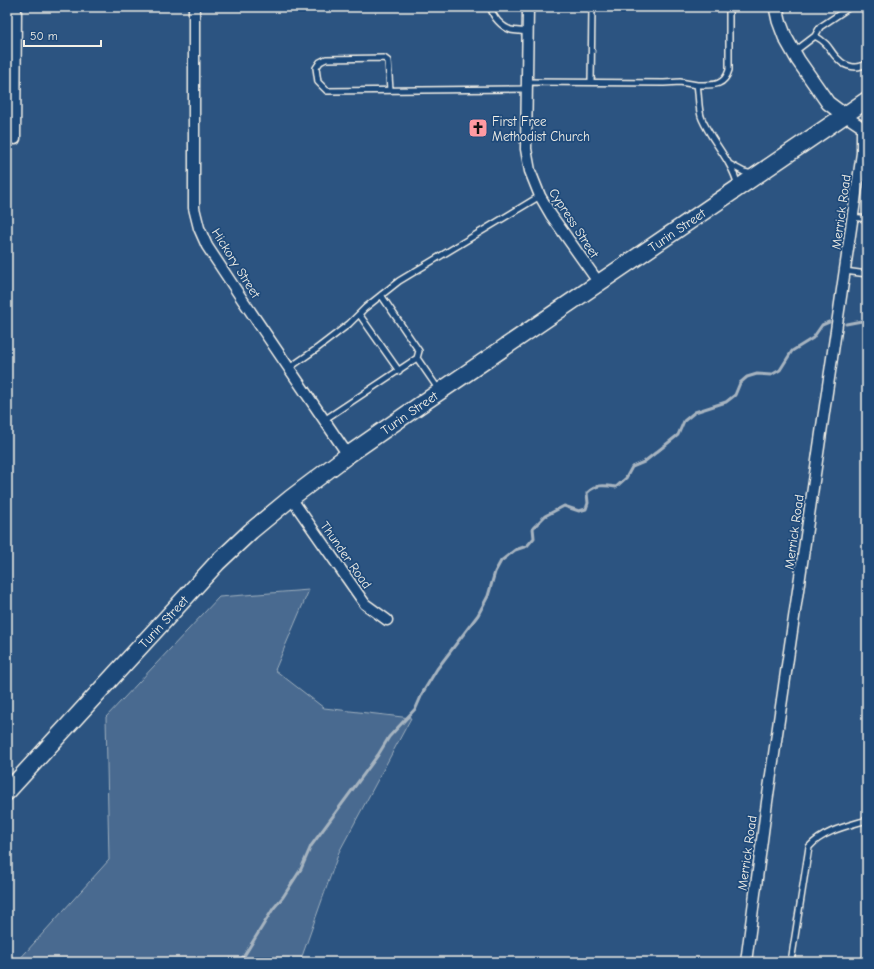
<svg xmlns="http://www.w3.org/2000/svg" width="874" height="969" font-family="'Comic Neue',sans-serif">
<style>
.green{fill:#496b90;stroke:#9eaebc}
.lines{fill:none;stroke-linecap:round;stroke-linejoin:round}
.stream{stroke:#a7b4c0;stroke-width:3}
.service-casing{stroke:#f4f1e8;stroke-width:8}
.minor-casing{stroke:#f4f1e8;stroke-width:13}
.tertiary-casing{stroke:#f4f1e8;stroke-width:16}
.primary-casing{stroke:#f4f1e8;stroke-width:19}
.service{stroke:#1f4a7a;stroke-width:5}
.minor{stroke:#1f4a7a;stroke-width:10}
.tertiary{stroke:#1f4a7a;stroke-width:13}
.primary{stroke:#1f4a7a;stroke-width:16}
.labels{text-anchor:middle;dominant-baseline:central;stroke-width:3.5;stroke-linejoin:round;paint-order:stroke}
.poi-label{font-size:13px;fill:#f4f1e8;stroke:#1f4a7a;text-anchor:start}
.street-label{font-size:13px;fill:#f4f1e8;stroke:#1f4a7a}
</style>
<rect width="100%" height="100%" fill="#2c5481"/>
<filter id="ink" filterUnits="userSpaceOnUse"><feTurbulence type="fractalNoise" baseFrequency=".025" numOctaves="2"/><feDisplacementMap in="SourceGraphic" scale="8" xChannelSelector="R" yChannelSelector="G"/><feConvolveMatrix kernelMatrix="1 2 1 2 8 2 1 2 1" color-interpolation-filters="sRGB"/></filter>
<g filter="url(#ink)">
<path class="green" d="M309,590L275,670L324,708L411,718L339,852L300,962H17L109,860L106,717L219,597Z"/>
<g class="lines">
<path class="stream" d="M846,324L867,320
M238,962L244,956L273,909L283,897L301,869L311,846L378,755L389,737L416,708L423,692L437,669L478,615L488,596L495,572L501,561L515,550L527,546L534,538L533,528L545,516L564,506L579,511L586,509L588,503L587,493C596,484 604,485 616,487L626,478L632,467L644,462L678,435L684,421L695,412L726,402L735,395L740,383L747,377L757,374L771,375L780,370L792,351L813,338L822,325L829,322"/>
<defs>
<path id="service" d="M491,7C492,17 502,27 511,30C516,31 522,31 527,32
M815,36C819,38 823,41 826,44C830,48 833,55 838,59C845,67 858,70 867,63
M794,52L815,36L820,27L850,7
M527,82L664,83L680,82L697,85C699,94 698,111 702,119C712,142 732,161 738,186
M591,82L592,7
M697,85C712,85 724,87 729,70V7
M390,90L388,61L384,58L326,59L320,62L316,68L318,82L327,91L527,89
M729,164L744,172L752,174
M853,217L867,219
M845,271L867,274
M381,295L419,351L417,358
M359,314L399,371
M289,368L315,350L349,324L365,308L399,281L540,196
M324,420L417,358L439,390
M791,962L809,847C823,831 847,826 867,820"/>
<path id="minor" d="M194,7V208L199,228L207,246L242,299L348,455
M528,7L526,149L530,171L540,196L551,215L599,283
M15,139L16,7
M291,498L365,604L387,620
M746,962L767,802L862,153V127L844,115"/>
<path id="tertiary" d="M776,7L779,21L785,37L798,60L828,103L844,115"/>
<g id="primary">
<path id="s1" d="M7,792L217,563L251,531L291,498L348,455L417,407L867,100"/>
</g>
</defs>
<use href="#service" class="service-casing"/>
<use href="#minor" class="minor-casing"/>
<use href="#tertiary" class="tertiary-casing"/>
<use href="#primary" class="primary-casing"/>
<use href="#service" class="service"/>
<use href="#minor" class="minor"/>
<use href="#tertiary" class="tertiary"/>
<use href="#primary" class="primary"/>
</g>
</g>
<defs>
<symbol id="church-square" viewBox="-11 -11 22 22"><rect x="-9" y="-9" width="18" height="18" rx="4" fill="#ff9aa2" stroke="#1f4a7a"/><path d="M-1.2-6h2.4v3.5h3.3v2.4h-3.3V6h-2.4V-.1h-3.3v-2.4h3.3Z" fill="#111"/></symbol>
</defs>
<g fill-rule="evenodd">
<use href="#church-square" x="467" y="117" width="22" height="22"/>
</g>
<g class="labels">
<g class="poi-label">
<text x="492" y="121">First Free<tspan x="492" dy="15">Methodist Church</tspan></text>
</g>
<g class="street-label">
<text transform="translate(841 212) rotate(-82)">Merrick Road</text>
<text transform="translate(574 223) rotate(57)">Cypress Street</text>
<text stroke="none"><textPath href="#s1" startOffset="879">Turin Street</textPath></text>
<text transform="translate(236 263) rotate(58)">Hickory Street</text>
<text stroke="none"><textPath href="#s1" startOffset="555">Turin Street</textPath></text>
<text transform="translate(794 532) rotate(-82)">Merrick Road</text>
<text transform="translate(346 555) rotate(55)">Thunder Road</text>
<text stroke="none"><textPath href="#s1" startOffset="231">Turin Street</textPath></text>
<text transform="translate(747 853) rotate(-82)">Merrick Road</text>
</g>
</g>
<rect width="874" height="969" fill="none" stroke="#1f4a7a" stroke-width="24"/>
<rect x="12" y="12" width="850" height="945" fill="none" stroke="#f4f1e8" stroke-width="1.5" filter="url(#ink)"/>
<path d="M24 40v6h77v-6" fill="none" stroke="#f4f1e8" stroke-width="2"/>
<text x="30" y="40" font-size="12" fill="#f4f1e8" stroke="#1f4a7a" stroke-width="3" paint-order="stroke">50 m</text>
</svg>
